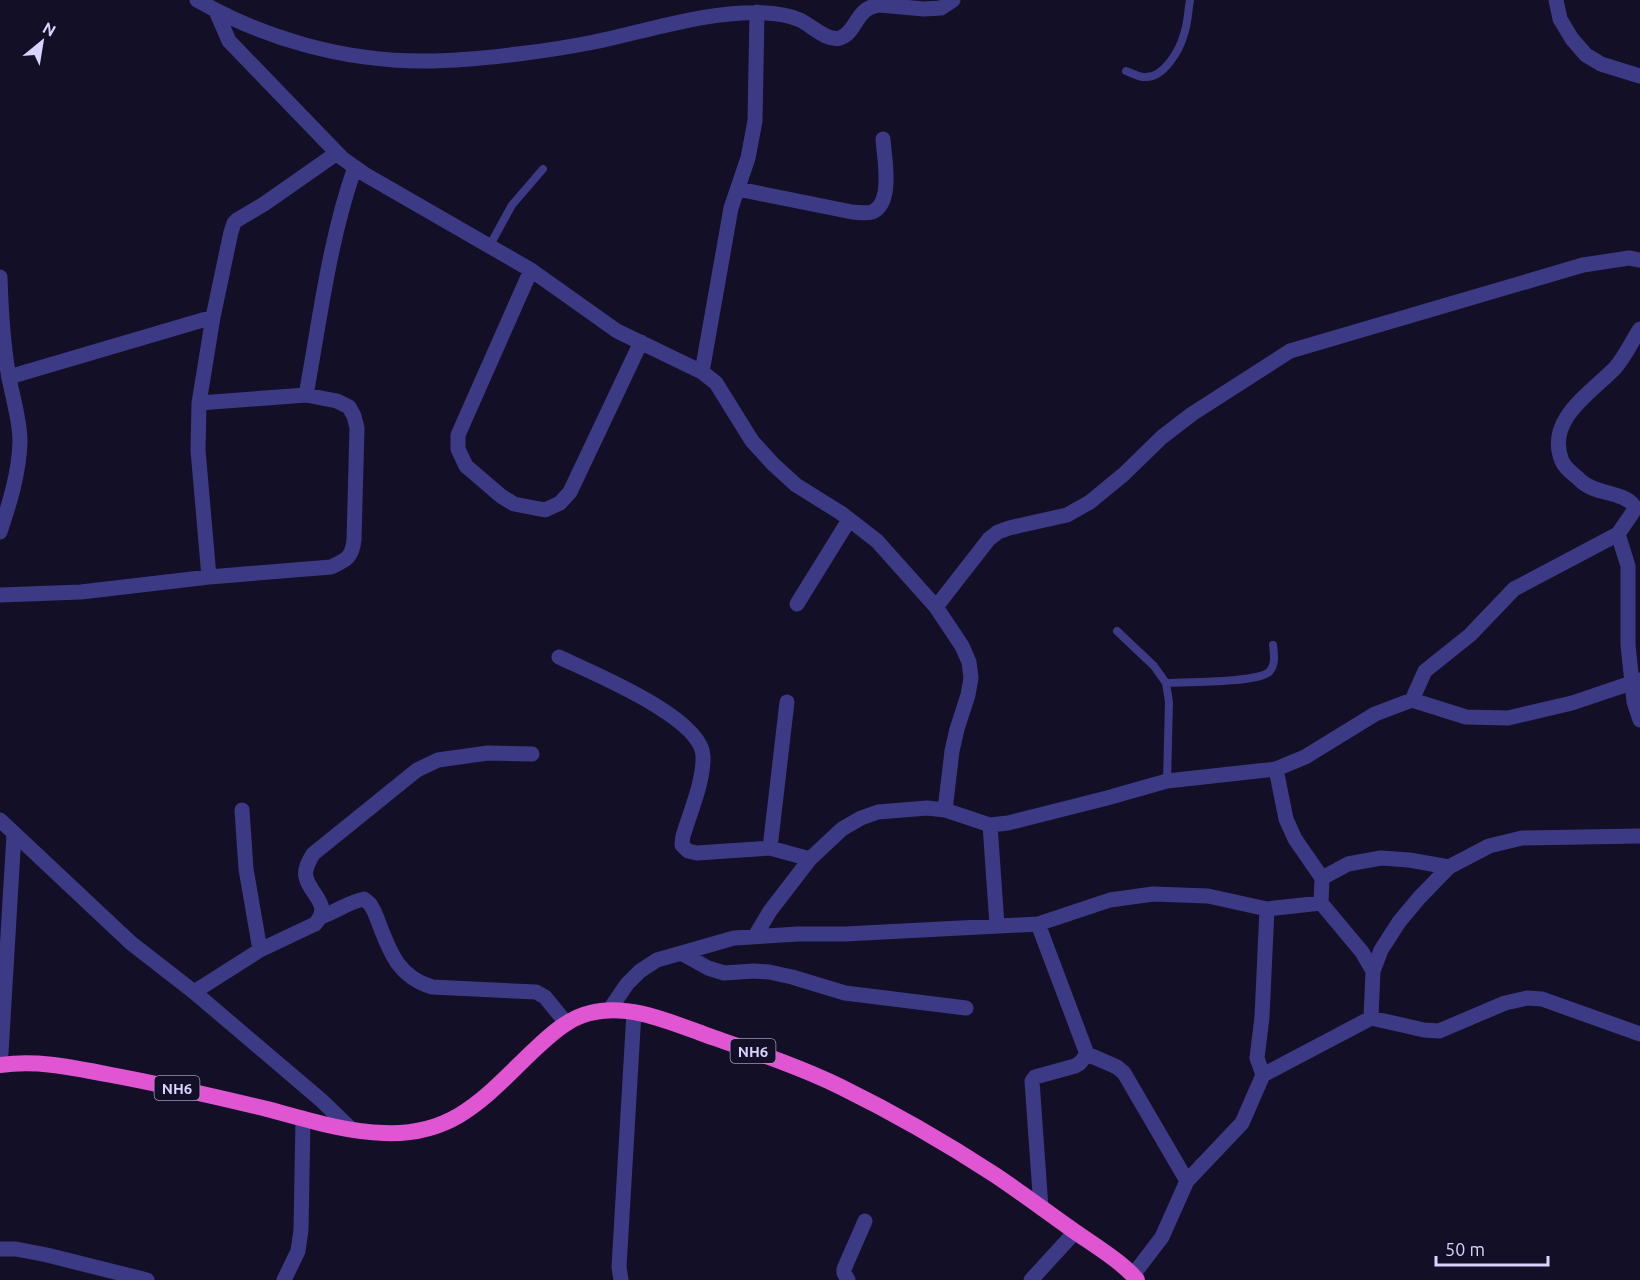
<svg xmlns="http://www.w3.org/2000/svg" width="1640" height="1280" font-family="Ubuntu,sans-serif">
<style>
.lines{fill:none;stroke-linecap:round;stroke-linejoin:round}
.service{stroke:#3d3a85;stroke-width:8}
.minor{stroke:#3d3a85;stroke-width:15}
.tertiary{stroke:#3d3a85;stroke-width:15}
.trunk{stroke:#e055d1;stroke-width:16}
.labels{text-anchor:middle;dominant-baseline:central;stroke-width:6;stroke-linejoin:round;paint-order:stroke}
.shield{fill:#130f26;stroke:#9e99be;stroke-width:1.5}
.shield-label{font-size:15px;font-weight:bold;fill:#d9d4ff}
</style>
<rect width="100%" height="100%" fill="#130f26"/>
<g class="lines">
<path class="service" d="M1126,71C1132,73 1139,77 1144,77C1164,79 1180,49 1184,34C1188,23 1188,11 1190,0
M490,245L512,205L543,169
M1117,631L1154,666L1166,683L1169,702L1167,781
M1166,683C1185,682 1257,683 1269,672C1276,665 1274,653 1273,645"/>
<path class="minor" d="M197,0C265,39 344,61 423,61C455,61 486,58 518,54C543,51 569,47 594,42C643,32 691,16 741,13C760,12 782,12 800,20C811,25 827,42 840,38C857,33 855,7 880,5L924,9L941,8L953,0
M1556,0L1560,19L1572,39L1586,55L1601,64L1640,76
M216,11L229,41L342,158L366,175L531,270L617,331L702,372L716,383L752,441L773,464L796,485L841,513L877,541L936,607L962,646L969,662L971,678L968,695L957,729L952,751L945,810
M738,189L852,212C858,212 866,214 872,212C894,203 884,157 883,139
M531,270L458,435V449L466,466L501,496L514,504L545,510L560,503L570,492L641,342
M702,372L731,208L748,158L755,121L757,12
M9,377L213,317
M306,395C320,319 329,241 355,167
M1618,534L1628,566V645L1634,702L1640,720
M209,577L198,450L199,403L213,317L231,232L234,223L237,220L264,204L337,153
M0,595L81,592L209,577L331,567C346,560 352,558 354,540L357,428L354,416L349,407L337,401L306,395L199,403
M797,604L849,520
M936,607L989,539L998,532L1009,528L1067,515L1090,502L1124,474L1162,437L1192,414L1290,351L1583,265L1629,258L1640,260
M559,657C590,672 702,717 703,756C704,780 690,813 683,836L682,845L688,851L697,853L770,848L810,859
M1412,700L1425,671L1470,635L1514,589L1618,534L1633,512L1634,506C1623,491 1596,495 1581,481C1575,475 1565,469 1562,461C1545,420 1591,393 1615,368C1625,357 1632,341 1640,329
M1276,769L1286,819L1295,839L1322,878L1321,903L1362,952L1373,971
M242,810L246,869L260,950
M990,825L997,925
M770,848L787,702
M1322,878L1348,864L1381,858L1409,860L1449,867
M321,917C336,912 348,902 364,899L370,904L374,911C388,944 393,975 432,987L536,992L545,997L567,1024
M1038,924L1087,1054L1117,1067L1124,1073L1187,1181
M755,936L770,911L810,859L842,829L861,818L878,812L927,808L945,810L990,825L1008,823L1107,798L1167,781L1276,769L1305,757L1375,714L1412,700L1466,717L1508,718L1572,703L1640,680
M681,953L708,968L724,973L754,971L769,972L792,977L845,993L966,1008
M194,992L260,950L315,924C333,905 310,895 306,877C304,869 309,861 313,854L417,770L438,760L488,753L532,754
M610,1009L627,984L640,971L657,960L734,938L798,934H845L1038,924L1110,900L1153,894L1208,896L1267,909L1321,903
M1371,1018L1373,971L1381,950L1399,922L1419,898L1449,867L1489,846L1522,838L1640,836
M1,1053L14,834
M1263,1075L1257,1058L1262,1017L1267,909
M1041,1208L1032,1081L1035,1077L1075,1066L1080,1063L1087,1054
M0,1249H16L47,1255L147,1280
M1133,1275L1162,1237L1187,1181L1242,1123L1263,1075L1371,1018L1424,1030L1439,1031L1505,1003L1527,998L1542,999L1640,1034
M284,1280L298,1251L301,1230L303,1118
M621,1280L619,1267L634,1012
M848,1280L844,1273V1269L865,1221
M1031,1280L1075,1232"/>
<path class="tertiary" d="M0,277C1,310 3,345 9,378C13,399 20,420 20,442C19,473 10,502 0,532
M0,820L131,943L194,992L321,1100L352,1130"/>
<path class="trunk" d="M0,1065C37,1060 70,1067 106,1074C160,1084 213,1096 267,1109C305,1119 344,1132 384,1133C455,1136 486,1096 533,1051C549,1036 568,1018 590,1013C628,1003 670,1022 706,1035C752,1051 798,1066 841,1087C894,1113 946,1143 995,1175C1019,1191 1043,1209 1067,1226C1087,1241 1122,1261 1137,1280"/>
</g>
<g class="labels">
<g class="shield">
<rect x="730.5" y="1039" width="45" height="24" rx="4.5"/>
<rect x="154.5" y="1076" width="45" height="24" rx="4.5"/>
</g>
<g class="shield-label">
<text x="753" y="1051">NH6</text>
<text x="177" y="1088">NH6</text>
</g>
</g>
<g transform="translate(42 42) rotate(30)" stroke="#130f26" stroke-width="4.5" paint-order="stroke">
<path d="M0-4.5L10 22L0 15L-10 22Z" fill="#d9d4ff"/>
<text y="-9" font-size="16" font-weight="bold" text-anchor="middle" fill="#d9d4ff">N</text>
</g>
<path d="M1436 1256v9h112v-9" fill="none" stroke="#d9d4ff" stroke-width="3"/>
<text x="1445" y="1256" font-size="18" fill="#d9d4ff" stroke="#130f26" stroke-width="4.5" paint-order="stroke">50 m</text>
</svg>
